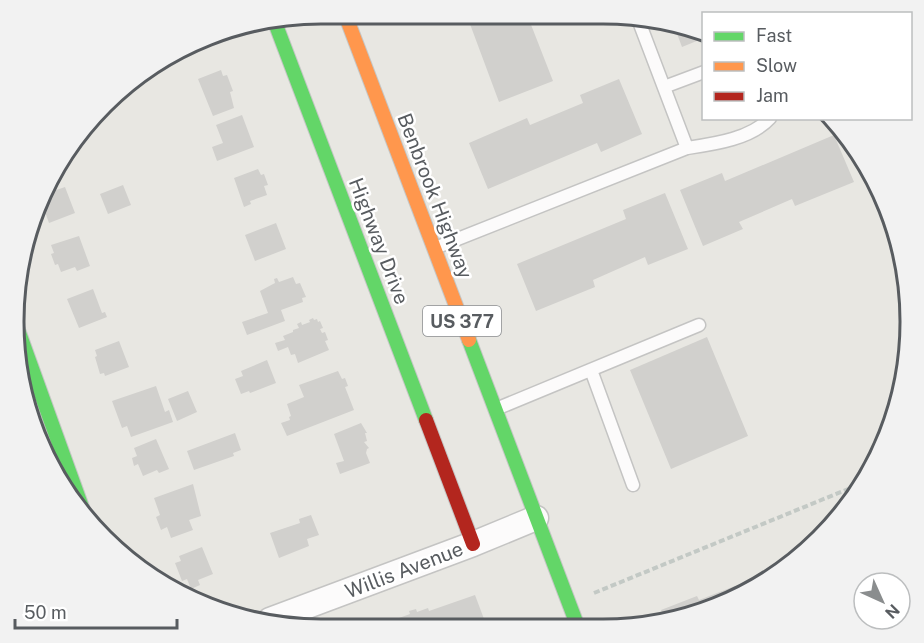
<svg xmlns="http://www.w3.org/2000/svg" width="924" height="643" font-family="'Public Sans',sans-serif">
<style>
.building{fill:#d1d0cd}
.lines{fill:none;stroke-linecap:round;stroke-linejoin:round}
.lane-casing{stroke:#c4c4c3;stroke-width:15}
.street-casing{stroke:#c4c4c3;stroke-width:27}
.fast-casing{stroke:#c5c6c5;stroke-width:16}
.slow-casing{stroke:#c5c6c5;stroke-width:16}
.jam-casing{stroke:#c5c6c5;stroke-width:16}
.path{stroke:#c3c9c5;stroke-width:4;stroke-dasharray:6 3;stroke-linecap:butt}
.lane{stroke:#fcfbfb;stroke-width:12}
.street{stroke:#fcfbfb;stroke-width:24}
.fast{stroke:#63d668;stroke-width:14}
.slow{stroke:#ff974d;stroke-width:14}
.jam{stroke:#b3261e;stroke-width:14}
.labels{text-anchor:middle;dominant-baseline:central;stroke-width:5;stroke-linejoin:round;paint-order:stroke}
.shield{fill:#fff;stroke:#8a8d90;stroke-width:1.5}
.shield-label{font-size:18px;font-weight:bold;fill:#585c60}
.street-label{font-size:20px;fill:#585c60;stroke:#fff}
.rim{fill:none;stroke:#585c60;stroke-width:3}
</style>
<rect width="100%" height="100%" fill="#e8e7e2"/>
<path class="building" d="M467,16L528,17L553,81L499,102Z
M673,23L704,35V38L682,47Z
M212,37L215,44L190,53L191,55L171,61L170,57Z
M221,70L223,76L227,75L233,91L230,92L234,108L213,116L198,79Z
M619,79L642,134L601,152L597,143L488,189L469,143L527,118L530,125L583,103L580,95Z
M242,115L254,147L217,161L212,147L223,143L216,125Z
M834,135L854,182L795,206L792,199L739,222L743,229L703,246L680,190L722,173L725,181Z
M258,169L261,175L264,174L268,185L264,186L267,195L250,201L251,204L244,207L234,178Z
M123,185L131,205L108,214L100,194Z
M65,187L75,213L49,223L44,209L41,210L38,202L42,195Z
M665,193L688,249L648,265L645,257L593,280L595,287L536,311L517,264L626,219L623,210Z
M276,223L286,249L255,261L245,235Z
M79,236L90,266L77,271L75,267L61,272L58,264L55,265L51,254L54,253L51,245Z
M293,277L296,284L300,283L306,297L302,298L303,302L281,310L285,321L247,335L242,322L268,313L260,291L275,283L274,279L277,278L279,282Z
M93,289L102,313L105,312L107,317L79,328L67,299Z
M313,318L314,320L317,319L318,322L320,321L323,328L320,329L322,333L325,332L328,340L325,341L329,350L298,363L295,354L291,355L288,347L278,351L275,343L285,340L283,336L293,332V330L299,328L297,324L301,322L302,325L310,322L309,320Z
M707,337L748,436L671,469L630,370Z
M119,341L129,367L105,376L104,373L100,374L95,357L97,356L95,350Z
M267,360L276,383L250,393L249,391L241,394L235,379L243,376L241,371Z
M338,371L342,379L345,378L348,386L345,387L354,410L287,436L281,423L290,420L289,417L291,416L287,404L304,397L299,385Z
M156,386L165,412L169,410L173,422L131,437L127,426L122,428L112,401Z
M188,391L197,412L177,421L168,399Z
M361,423L367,433H365L367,441L364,442L369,448L367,449L366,453L370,463L340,474L336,463L344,461L334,434Z
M235,433L241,450L233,453L234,456L194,470L187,451Z
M156,439L169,469L159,473L157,470L143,476L138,464L134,466L132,458L137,456L134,448Z
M193,484L201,516L189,520L193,530L171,538L167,527L161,530L156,517L160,515L154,498Z
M311,515L319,535L307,539L309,546L279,558L270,533L300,523L299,519Z
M202,547L213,574L198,580L200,585L191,589L187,579L182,581L175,563L181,561L179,556Z
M735,586L738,598L665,620L661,610L697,596L699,600Z
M475,595L484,619L458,628H402L399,618L410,614L409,611L416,609L417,612L428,608L429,611Z"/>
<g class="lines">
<defs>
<path id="lane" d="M664,87L704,72
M687,148C714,144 751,139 770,118
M435,248L687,148L638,19
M591,370L633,485
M496,409L699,325"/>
<path id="street" d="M270,620L473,544L536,518"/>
<path id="fast" d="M274,20L426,420
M18,330L87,521
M469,340L578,627"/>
<path id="slow" d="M345,14L469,340"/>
<path id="jam" d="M426,420L473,544"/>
</defs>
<use href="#lane" class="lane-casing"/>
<use href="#street" class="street-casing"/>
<use href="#fast" class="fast-casing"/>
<use href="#slow" class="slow-casing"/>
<use href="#jam" class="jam-casing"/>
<path class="path" d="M594,593L858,485"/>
<use href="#lane" class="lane"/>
<use href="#street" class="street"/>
<use href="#fast" class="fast"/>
<use href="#slow" class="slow"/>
<use href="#jam" class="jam"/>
</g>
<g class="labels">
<rect class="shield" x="423" y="306" width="78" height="30" rx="4.5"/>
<g class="shield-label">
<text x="462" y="321">US 377</text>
</g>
<g class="street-label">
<text transform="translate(435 196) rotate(69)">Benbrook Highway</text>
<text transform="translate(379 241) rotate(69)">Highway Drive</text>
<text transform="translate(404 570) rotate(-21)">Willis Avenue</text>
</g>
</g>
<path d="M0 0H924V643H0ZM321 24H603A297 297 0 0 1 900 321V322A297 297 0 0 1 603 619H321A297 297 0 0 1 24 322V321A297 297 0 0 1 321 24Z" fill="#f2f2f2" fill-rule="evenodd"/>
<path class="rim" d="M321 24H603A297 297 0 0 1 900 321V322A297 297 0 0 1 603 619H321A297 297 0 0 1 24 322V321A297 297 0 0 1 321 24Z"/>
<rect x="702" y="12" width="210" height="108" fill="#ffffff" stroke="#bcbebf" stroke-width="1.5"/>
<rect x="714" y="32" width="30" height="9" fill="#63d668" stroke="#bcbebf" stroke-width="1.5"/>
<text x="756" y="42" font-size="18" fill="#585c60">Fast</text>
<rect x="714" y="62" width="30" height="9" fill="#ff974d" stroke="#bcbebf" stroke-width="1.5"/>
<text x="756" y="72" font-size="18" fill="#585c60">Slow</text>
<rect x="714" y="92" width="30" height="9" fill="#b3261e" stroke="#bcbebf" stroke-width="1.5"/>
<text x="756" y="102" font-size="18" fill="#585c60">Jam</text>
<g transform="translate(882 601) rotate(135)"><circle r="28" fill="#ffffff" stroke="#bcbebf" stroke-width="1.5"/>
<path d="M0-4.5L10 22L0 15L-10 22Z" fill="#8a8d8e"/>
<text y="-9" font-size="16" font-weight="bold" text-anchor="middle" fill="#585c60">N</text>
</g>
<path d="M15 619v9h162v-9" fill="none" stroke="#585c60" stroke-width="3"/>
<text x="24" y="619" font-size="18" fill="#585c60" stroke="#ffffff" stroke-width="4.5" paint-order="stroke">50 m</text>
</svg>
